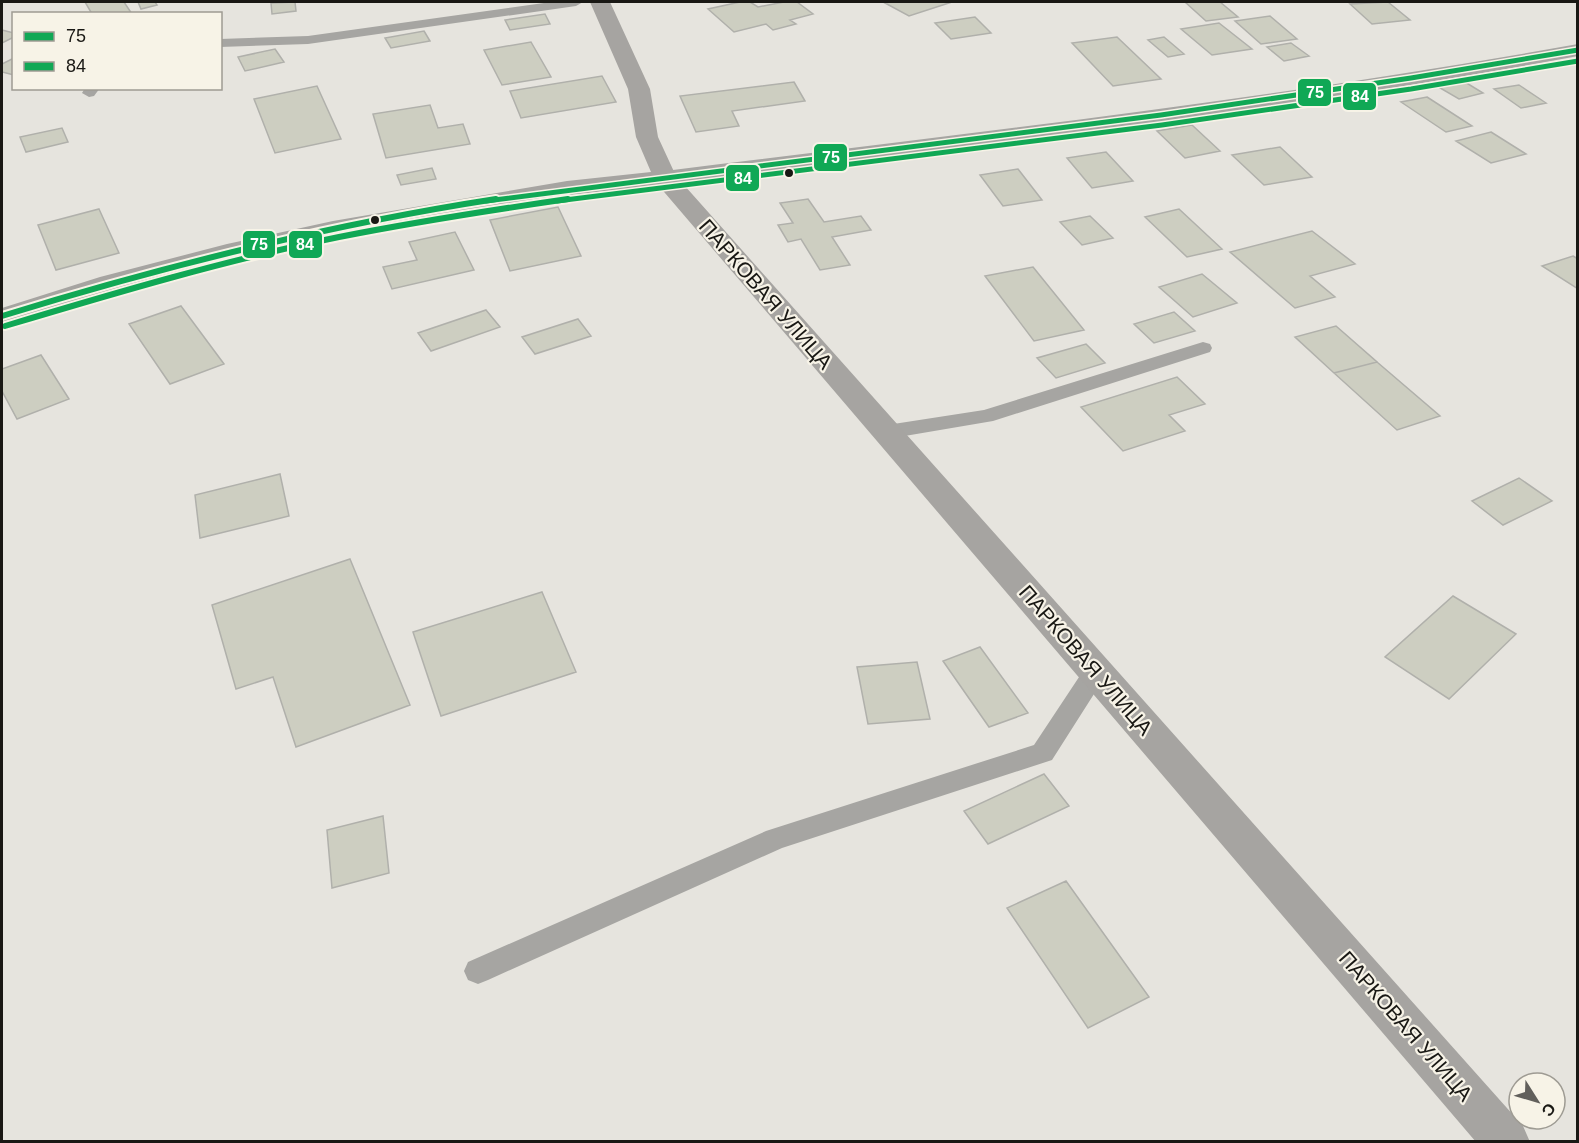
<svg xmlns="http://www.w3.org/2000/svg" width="1579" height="1143" font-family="Helvetica,sans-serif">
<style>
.building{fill:#cdcec1;stroke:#b0b0ab;stroke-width:1.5}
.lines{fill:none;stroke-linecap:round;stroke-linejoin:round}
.lane{fill:#a6a5a2;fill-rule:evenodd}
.street{fill:#a6a5a2;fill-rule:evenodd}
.secondary{fill:#a6a4a1;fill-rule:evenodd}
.bus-1-far1-casing{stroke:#f7f3e7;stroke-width:8}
.bus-1-casing{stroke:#f7f3e7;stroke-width:10}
.bus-2-far1-casing{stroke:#f7f3e7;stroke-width:8}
.bus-2-casing{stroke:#f7f3e7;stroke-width:10}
.bus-1-far1{stroke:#10a855;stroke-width:5}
.bus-1{stroke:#10a855;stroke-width:6}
.bus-2-far1{stroke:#10a855;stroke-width:5}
.bus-2{stroke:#10a855;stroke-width:6}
.bus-dot{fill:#191814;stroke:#f7f3e7;stroke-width:2}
.labels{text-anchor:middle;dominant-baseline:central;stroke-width:4.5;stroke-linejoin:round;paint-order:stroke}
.street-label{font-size:21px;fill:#191814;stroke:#f7f3e7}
.line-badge{stroke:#f7f3e7;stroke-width:2}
.badge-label{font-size:16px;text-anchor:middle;font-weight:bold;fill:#fff}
</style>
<rect width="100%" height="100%" fill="#e6e4de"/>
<path class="building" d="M85,2H124L132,14H92Z
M138,2H155L157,5L141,9Z
M295,2L296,11L272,14L271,3Z
M740,2H750L758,7L784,2H797L813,14L790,20L796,24L773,30L766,24L734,32L708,9Z
M890,2H952L909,16L885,3Z
M1185,2H1220L1238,17L1206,21Z
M1388,2L1410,20L1372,24L1350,4Z
M545,14L550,24L510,30L505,20Z
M1270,16L1297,39L1261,44L1235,21Z
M975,17L991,33L951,39L935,23Z
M1219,23L1252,49L1212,55L1181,29Z
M2,30L14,33V37L2,43Z
M424,31L430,41L391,48L385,38Z
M1117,37L1161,79L1113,86L1072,43Z
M1164,37L1184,54L1168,57L1148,40Z
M531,42L551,77L502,85L484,50Z
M1291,43L1309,56L1284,61L1267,47Z
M275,49L284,62L245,71L238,57Z
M14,58V75L2,72V64Z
M602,76L616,102L521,118L510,91Z
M1460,79L1483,93L1459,99L1435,85Z
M794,82L805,101L732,111L739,126L696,132L680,96Z
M1519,85L1546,103L1521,108L1494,89Z
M317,86L341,139L275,153L254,99Z
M1427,97L1472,126L1446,132L1401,102Z
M430,105L438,128L463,124L470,144L386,158L373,114Z
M1192,125L1220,151L1185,158L1157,131Z
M62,128L68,142L26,152L20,137Z
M1491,132L1526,154L1491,163L1456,141Z
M1280,147L1312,177L1264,185L1232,155Z
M1106,152L1133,181L1092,188L1067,158Z
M432,168L436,179L401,185L397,175Z
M1018,169L1042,200L1003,206L980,175Z
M808,199L824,222L861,216L871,230L832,237L850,265L820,270L801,239L788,242L778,225L793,223L780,203Z
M558,207L581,256L510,271L490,220Z
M99,209L119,253L56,270L38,225Z
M1179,209L1222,249L1187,257L1145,217Z
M1090,216L1113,238L1082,245L1060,222Z
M1312,231L1355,264L1310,276L1335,297L1295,308L1230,252Z
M455,232L474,270L392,289L383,267L417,260L409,242Z
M1573,256L1578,259V289L1542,266Z
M1033,267L1084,330L1034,341L985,276Z
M1202,274L1237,303L1193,317L1159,287Z
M181,306L224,364L170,384L129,324Z
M486,310L500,327L431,351L418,333Z
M1174,312L1195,331L1154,343L1134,324Z
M578,319L591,336L535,354L522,337Z
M1336,326L1377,362L1334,373L1295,337Z
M1086,344L1105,363L1056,378L1037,358Z
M41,355L69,399L17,419L2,391V369Z
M1377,362L1440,416L1397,430L1334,373Z
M1177,377L1205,404L1169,415L1185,431L1123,451L1081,407Z
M280,474L289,516L200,538L195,495Z
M1519,478L1552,501L1503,525L1472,501Z
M350,559L410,705L296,747L273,677L236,689L212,605Z
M542,592L576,672L441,716L413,632Z
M1453,596L1516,634L1449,699L1385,657Z
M980,647L1028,713L989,727L943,661Z
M917,662L930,719L868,724L857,667Z
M1044,774L1069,806L988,844L964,811Z
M383,816L389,873L332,888L327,830Z
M1066,881L1149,997L1088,1028L1007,908Z"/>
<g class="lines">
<path class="lane" d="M551,2H583L576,6L308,44L220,47V39L308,36Z
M85,88H100L94,96L89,97L82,93Z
M1203,342L1210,344L1212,348L1210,352L993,421L887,439L880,437L877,432L880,427L887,425L984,410Z
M1096,663L1105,665L1108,672L1052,760L782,848L488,980L478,984L468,980L464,971L468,962L766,831L1034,745L1087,665Z"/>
<path class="street" d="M1578,44V56C1275,112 970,147 665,185L657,183L653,178L657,173L665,171C970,133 1275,99 1578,44Z"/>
<path class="secondary" d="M590,2H610L650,89L658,137L676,176L1523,1126L1530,1142H1476L659,186L567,195L333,235L240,256L118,289L2,324V308L100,277L227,244L333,221L567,181L651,172L636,137L628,89Z"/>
<defs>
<path id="bus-1-far1" d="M486,201L1161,115L1411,78L1578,50"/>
<path id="bus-1" d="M2,316C164,266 327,225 496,199"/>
<path id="bus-2-far1" d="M557,201L1162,125L1411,89L1578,61"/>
<path id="bus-2" d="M5,326C115,293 226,260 339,237C415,222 492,210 568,199"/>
</defs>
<use href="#bus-1-far1" class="bus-1-far1-casing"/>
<use href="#bus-1" class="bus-1-casing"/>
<use href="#bus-2-far1" class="bus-2-far1-casing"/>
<use href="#bus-2" class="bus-2-casing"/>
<use href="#bus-1-far1" class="bus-1-far1"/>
<use href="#bus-1" class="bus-1"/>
<use href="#bus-2-far1" class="bus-2-far1"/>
<use href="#bus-2" class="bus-2"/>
</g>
<g class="bus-dot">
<circle cx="789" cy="173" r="5"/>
<circle cx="375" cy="220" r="5"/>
</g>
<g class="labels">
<g class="street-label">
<text transform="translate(766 294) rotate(49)">ПАРКОВАЯ УЛИЦА</text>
<text transform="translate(1086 660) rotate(49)">ПАРКОВАЯ УЛИЦА</text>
<text transform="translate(1406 1026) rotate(49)">ПАРКОВАЯ УЛИЦА</text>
</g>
</g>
<g class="line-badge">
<rect x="1297" y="78" width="35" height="29" rx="6" fill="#10a855"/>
<rect x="1342" y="82" width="35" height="29" rx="6" fill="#10a855"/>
<rect x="813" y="143" width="35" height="29" rx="6" fill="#10a855"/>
<rect x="725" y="164" width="35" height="28" rx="6" fill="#10a855"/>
<rect x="242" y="230" width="34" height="29" rx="6" fill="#10a855"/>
<rect x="288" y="230" width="35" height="29" rx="6" fill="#10a855"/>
</g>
<g class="badge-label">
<text x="1315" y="98">75</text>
<text x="1360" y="102">84</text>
<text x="831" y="163">75</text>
<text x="743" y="184">84</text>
<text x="259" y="250">75</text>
<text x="305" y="250">84</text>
</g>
<rect width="1579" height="1143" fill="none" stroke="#191814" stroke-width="6"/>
<rect x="12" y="12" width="210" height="78" fill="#f7f3e7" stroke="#9e9b93" stroke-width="1.5"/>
<rect x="24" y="32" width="30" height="9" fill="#10a855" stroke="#9e9b93" stroke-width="1.5"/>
<text x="66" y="42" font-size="18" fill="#191814">75</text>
<rect x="24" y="62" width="30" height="9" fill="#10a855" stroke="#9e9b93" stroke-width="1.5"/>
<text x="66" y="72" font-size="18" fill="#191814">84</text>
<g transform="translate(1537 1101) rotate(127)"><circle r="28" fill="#f7f3e7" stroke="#9e9b93" stroke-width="1.5"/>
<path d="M0-4.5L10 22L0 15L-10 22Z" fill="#615f5b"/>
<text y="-9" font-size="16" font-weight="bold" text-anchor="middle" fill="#191814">С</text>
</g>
</svg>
